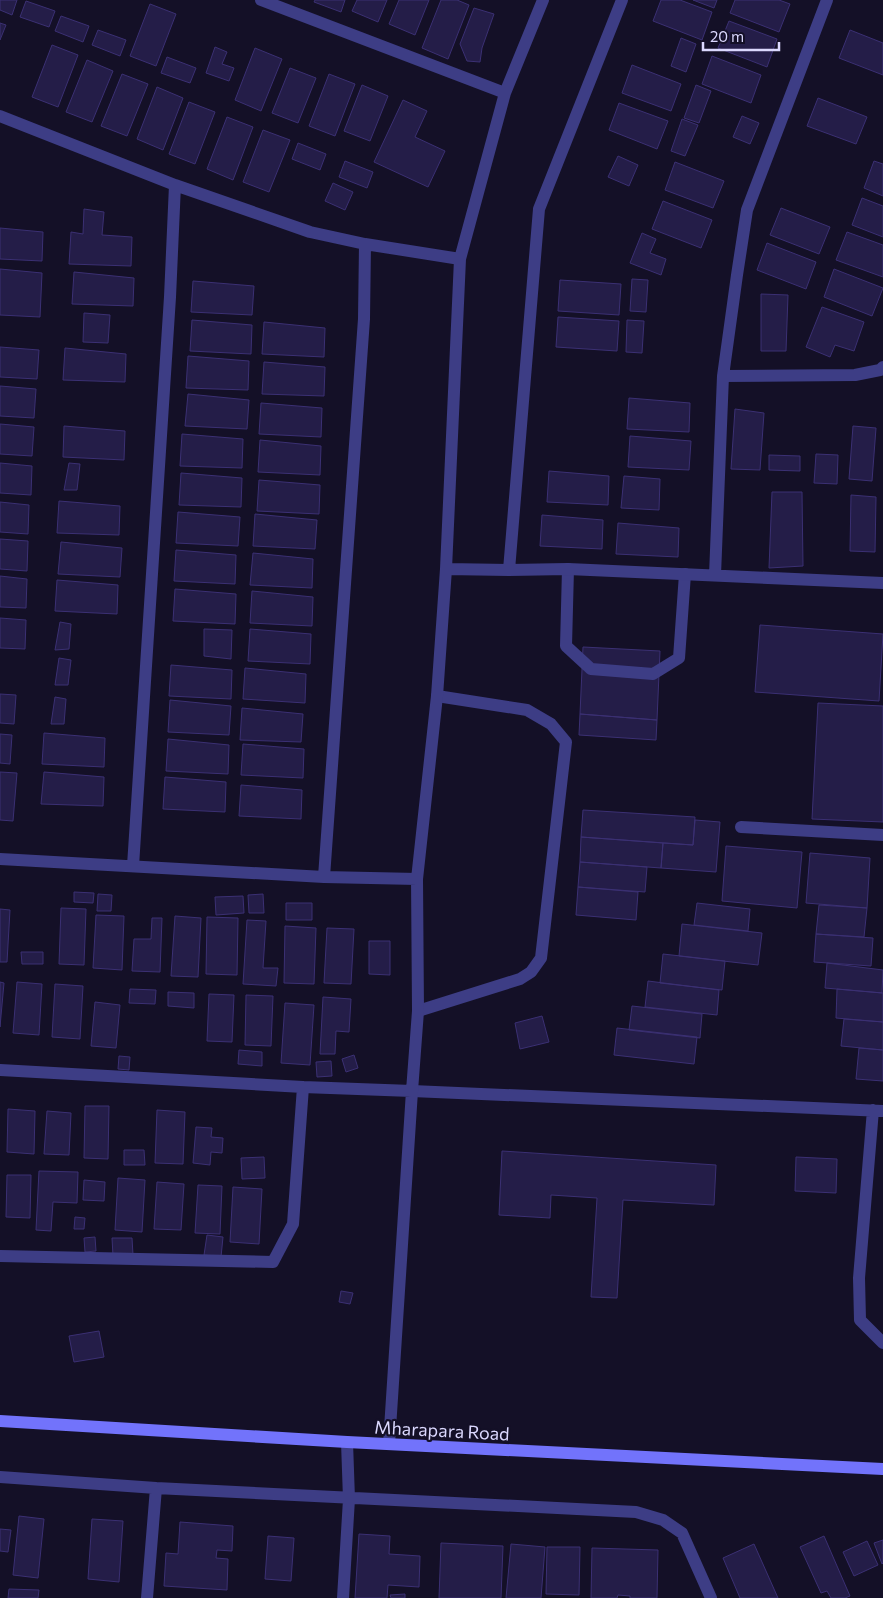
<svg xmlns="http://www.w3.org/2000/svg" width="883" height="1598" font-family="Commissioner,sans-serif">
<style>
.building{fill:#241d48;stroke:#3b3073}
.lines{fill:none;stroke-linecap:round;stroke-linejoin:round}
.lane{stroke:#3d3d85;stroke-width:12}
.street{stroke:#3d3d85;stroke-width:12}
.secondary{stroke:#7273fb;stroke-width:12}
.labels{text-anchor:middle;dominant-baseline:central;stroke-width:4.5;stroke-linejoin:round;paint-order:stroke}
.street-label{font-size:18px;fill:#dbd8fe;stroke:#141027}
</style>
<rect width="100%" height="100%" fill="#141027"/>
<path class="building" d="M0,0H17L12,15L0,10Z
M315,0H345L341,12L314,2Z
M357,0H387L378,22L352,11Z
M399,0H429L415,35L389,24Z
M441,0H457L469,5L448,59L422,48Z
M661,0H680L712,12L702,40L653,21Z
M693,0H717L714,8Z
M735,0H779L790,4L779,32L730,13Z
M26,1L55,11L49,27L20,17Z
M150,4L176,14L156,66L130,56Z
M474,8L494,14L482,48L480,62L467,61L460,44Z
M61,16L89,26L83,42L55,31Z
M729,21L777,39L767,67L718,48Z
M0,23L6,25L0,40Z
M98,30L126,40L120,56L92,45Z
M850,30L883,43V75L839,58Z
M681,38L696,44L686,72L671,66Z
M52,45L78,55L58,107L32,97Z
M215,47L227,52L222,64L234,68L229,81L206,73Z
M255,48L282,59L261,111L235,100Z
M712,56L761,75L751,103L702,84Z
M167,57L196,68L190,83L161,73Z
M87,60L113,71L92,122L66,112Z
M632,65L681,84L671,111L622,93Z
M290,68L316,78L298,123L272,113Z
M122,74L148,84L127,136L101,126Z
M329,74L355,84L335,136L309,126Z
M362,85L388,96L370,141L344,131Z
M696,85L711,91L699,123L684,118Z
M157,87L183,98L163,150L137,139Z
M818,98L867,117L856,144L807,126Z
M403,100L427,111L415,137L445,151L428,187L374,162Z
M189,102L215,112L195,164L169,154Z
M619,103L668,121L657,149L609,130Z
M742,116L759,123L750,144L733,137Z
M227,117L253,127L233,180L207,169Z
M682,119L698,125L685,156L671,151Z
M263,130L290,140L269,192L243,182Z
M298,143L326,154L320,170L292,159Z
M618,156L638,165L629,186L608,177Z
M345,161L373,172L367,188L339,177Z
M874,161L883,164V196L864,188Z
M675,162L724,181L713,208L665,190Z
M333,183L353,192L345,210L325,201Z
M862,198L883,206V237L852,225Z
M663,201L712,220L701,248L652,229Z
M781,208L830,227L819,254L770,235Z
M84,209L104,212L102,235L132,237L131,266L69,264L71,232L83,234Z
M0,228L43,232L42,261L0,259Z
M847,232L883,245V277L836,260Z
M642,233L656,239L650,253L666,259L661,275L630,263Z
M767,243L816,262L806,289L757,270Z
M0,269L42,273L40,317L0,315Z
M834,269L883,288L872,316L824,297Z
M74,272L134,278L133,306L72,304Z
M632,279L648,280L646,312L630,311Z
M560,280L621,284L619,315L558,311Z
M193,281L254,286L252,315L191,312Z
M761,294L788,295L786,351H761Z
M822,307L864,322L854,351L835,345L830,357L806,347Z
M84,313L110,315L108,343L83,342Z
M558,317L619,321L617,351L556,347Z
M192,320L252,325L251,354L190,351Z
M627,320L644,321L642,353L626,352Z
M264,322L325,328L324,357L262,354Z
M0,347L39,350L37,379L0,377Z
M65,348L126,354L125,382L63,380Z
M188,356L249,361L248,390L186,388Z
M264,362L325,367L324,396L262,394Z
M0,386L36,389L34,418L0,416Z
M188,394L249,400L247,429L185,426Z
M629,398L690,403L689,432L627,429Z
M261,403L322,408L321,437L259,434Z
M735,409L764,413L760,470L731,469Z
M0,424L34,427L32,456L0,454Z
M64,426L125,431L124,460L63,457Z
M853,426L876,428L872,481L849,479Z
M182,434L243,439L242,468L180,466Z
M630,436L691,441L689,470L628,467Z
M260,440L321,446L320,475L258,472Z
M816,454L838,455L837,484L814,483Z
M769,455L800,456V471L769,470Z
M0,463L32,466L31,495L0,493Z
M69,463L80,464L77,490H64Z
M549,471L609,476L608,505L547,502Z
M181,473L242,478L241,507L179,505Z
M624,476L660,479L659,510L621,508Z
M259,480L320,485L319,514L257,511Z
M772,492H802L803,566L769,568Z
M851,495L876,497L875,552L850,551Z
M59,501L120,506L119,535L57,533Z
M0,502L29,505L28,534L0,532Z
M178,512L240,517L238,546L176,543Z
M255,514L317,520L315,549L253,546Z
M542,515L603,520L602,549L540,546Z
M618,523L679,528L678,557L616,554Z
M0,539L28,541L27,571L0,569Z
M61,542L122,548L120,577L58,574Z
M176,550L236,555L235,584L174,581Z
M253,553L313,559L312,588L250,585Z
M0,576L27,579L26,608L0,607Z
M57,580L118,585L117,614L55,611Z
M175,589L236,594L235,624L173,621Z
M252,591L313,597L312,626L250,623Z
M0,618L26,620L25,649L0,648Z
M60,622L71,624L69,649L55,650Z
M760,625L883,634L879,701L755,692Z
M204,629L232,630L231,659L204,656Z
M250,629L311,634L310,664L248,661Z
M583,647L660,651L657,720L580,714Z
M59,658L71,660L68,685H55Z
M171,665L232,670L231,699L169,696Z
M245,668L306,674L305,703L243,699Z
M0,694L16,695L14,724L0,723Z
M55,697L66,699L64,724H51Z
M170,700L231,706L229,735L168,732Z
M818,703L883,706V822L812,819Z
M242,708L303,714L301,742L240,740Z
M580,714L657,720L656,740L579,735Z
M44,733L105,738L104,767L42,764Z
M0,734L12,735L10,764L0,763Z
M168,739L229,745L228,774L166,771Z
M243,744L304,749L303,778L241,775Z
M0,772L17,773L13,821L0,820Z
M44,772L104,777L103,806L41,804Z
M165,777L226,782L225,812L163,809Z
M241,785L302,790L301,819L239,816Z
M583,810L695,817L693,845L581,837Z
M695,820L720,822L716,872L661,868L663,843L693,845Z
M581,837L663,843L661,868L580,862Z
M726,846L802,852L797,908L722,901Z
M810,853L870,858L867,908L806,903Z
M580,862L647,867L645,892L578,887Z
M578,887L638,892L636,920L576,915Z
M74,892L94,893L93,903L74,902Z
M98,894L112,895L111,911H97Z
M263,894L264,913H249L248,895Z
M243,896L244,913L216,915L215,897Z
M286,903H312V920H286Z
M697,903L750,909L748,931L694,925Z
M819,905L867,908L864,937L816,934Z
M61,908L86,909L84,965L59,964Z
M0,909L10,910L7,962H0Z
M96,915L124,916L122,970L93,968Z
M175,916L201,918L198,977L171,976Z
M207,917L238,918L237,975L206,974Z
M152,918H162L160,972L132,971L134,939H151Z
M247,920L266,921L263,968H278L276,986L243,984Z
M682,924L762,933L758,965L679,956Z
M285,926L316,928L314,984L284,983Z
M327,928L354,929L351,984L324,983Z
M816,934L873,938L871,966L814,962Z
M369,941H390V975L369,974Z
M21,952H43V964H22Z
M663,954L725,961L722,990L660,983Z
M827,963L883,970L882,993L825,988Z
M648,981L719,990L717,1015L645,1007Z
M0,982L4,983L0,1027Z
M17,982L42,984L39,1035L13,1033Z
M55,984L83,986L80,1039L52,1037Z
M130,989L156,990L155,1004L129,1003Z
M837,989L883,993V1022L836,1018Z
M168,992L194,993V1008L168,1006Z
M209,994L234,995L232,1042L207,1041Z
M246,995L273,996L271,1046L245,1045Z
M323,997L351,999L349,1032L336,1031L335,1054H320Z
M95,1002L120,1005L116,1048L91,1046Z
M285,1003L314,1005L310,1065L281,1063Z
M632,1006L702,1014L700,1038L629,1030Z
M542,1016L549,1042L520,1049L515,1023Z
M844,1019L883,1022V1050L841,1046Z
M617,1028L697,1037L694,1064L614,1055Z
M859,1048L883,1050V1081L856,1079Z
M239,1050L262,1052V1066L238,1064Z
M354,1055L358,1068L346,1072L342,1059Z
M119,1056L130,1057L129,1070L118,1069Z
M331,1061L332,1076L317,1077L316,1062Z
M85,1106H109L108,1159L84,1158Z
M8,1109L35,1111L34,1154L7,1152Z
M157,1110L185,1112L183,1164L155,1163Z
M47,1111L71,1113L69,1155L44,1154Z
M196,1127L212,1128L211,1137L223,1138L222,1153L211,1152L210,1165L193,1163Z
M124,1150H144L145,1165H124Z
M502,1151L716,1165L714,1205L623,1200L617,1298L591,1297L597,1198L551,1195L550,1218L499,1215Z
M264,1157L265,1178L242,1179L241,1158Z
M796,1157L837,1159L836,1193L795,1191Z
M39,1171L78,1172L77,1203L53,1202L51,1231L36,1230Z
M7,1175H31L30,1218L6,1217Z
M118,1178L145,1180L142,1232L115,1230Z
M84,1180L105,1182L104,1201L83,1200Z
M157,1182L184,1184L181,1230L154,1229Z
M198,1185L222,1186L220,1234L195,1233Z
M233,1187L262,1189L259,1244L230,1242Z
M75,1217L85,1218L84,1229H74Z
M207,1235L223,1237L221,1257L204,1255Z
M95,1237L96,1251L85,1252L84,1238Z
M112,1238H132L133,1255L113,1256Z
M341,1291L353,1293L350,1304L339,1302Z
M99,1331L104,1357L74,1362L69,1336Z
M19,1516L44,1519L38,1578L13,1575Z
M92,1519L123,1521L119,1582L88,1579Z
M180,1522L233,1526L232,1551L217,1550L216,1558L228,1559L227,1590L164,1586L166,1553L178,1554Z
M0,1529L11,1530L8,1552L0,1551Z
M359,1534L390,1536L389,1554L420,1556L419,1587L388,1585L387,1598H355Z
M268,1536L294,1538L291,1581L265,1579Z
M824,1536L850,1596L845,1598H831L827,1591L821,1593L800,1547Z
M883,1540V1563L882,1564L874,1543Z
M867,1541L878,1565L854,1576L843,1552Z
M441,1543L503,1546L501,1598H439Z
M511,1544L545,1547L541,1598H506Z
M754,1544L778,1598H740L723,1558Z
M547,1547H580L579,1595L546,1594Z
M592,1548L658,1550L657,1598H630V1596L618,1595L617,1598H591Z
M9,1589L39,1590L38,1598H8Z
M405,1594V1598H391L390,1595Z"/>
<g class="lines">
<path class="lane" d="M568,569L566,646L591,669L653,674L679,658L685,574
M741,827L883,835
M418,1011L520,979L531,972L541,958L566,742L551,724L527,710L437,696
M412,1091L883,1111
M873,1110L859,1278L860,1320L883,1343"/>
<path class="street" d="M261,0L505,93
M0,116L175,185L310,232L365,244L460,259
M723,376L737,275L747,210L827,0
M446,569L509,570L568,569L883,583
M509,570L539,209L622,0
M715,575L723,376L855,375L880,370L883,367
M0,859L324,877L417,879
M133,866L170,297L175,185
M324,877L364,319L365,244
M0,1070L303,1087L412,1091
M0,1256L273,1262L293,1224L303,1087
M389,1444L412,1091L418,1011L417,879L437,696L446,569L460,259L505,93L543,0
M0,1477L156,1488L636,1512L663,1520L682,1533L711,1598
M147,1598L156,1488
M343,1598L349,1499L347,1442"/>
<path class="secondary" d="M0,1421L347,1442L883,1469"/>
</g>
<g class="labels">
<g class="street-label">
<text transform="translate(442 1430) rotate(3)">Mharapara Road</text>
</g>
</g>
<path d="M703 42v8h76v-8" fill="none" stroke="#dbd8fe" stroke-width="2.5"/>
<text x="710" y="42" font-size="15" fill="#dbd8fe" stroke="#141027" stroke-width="4" paint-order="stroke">20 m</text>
</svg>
